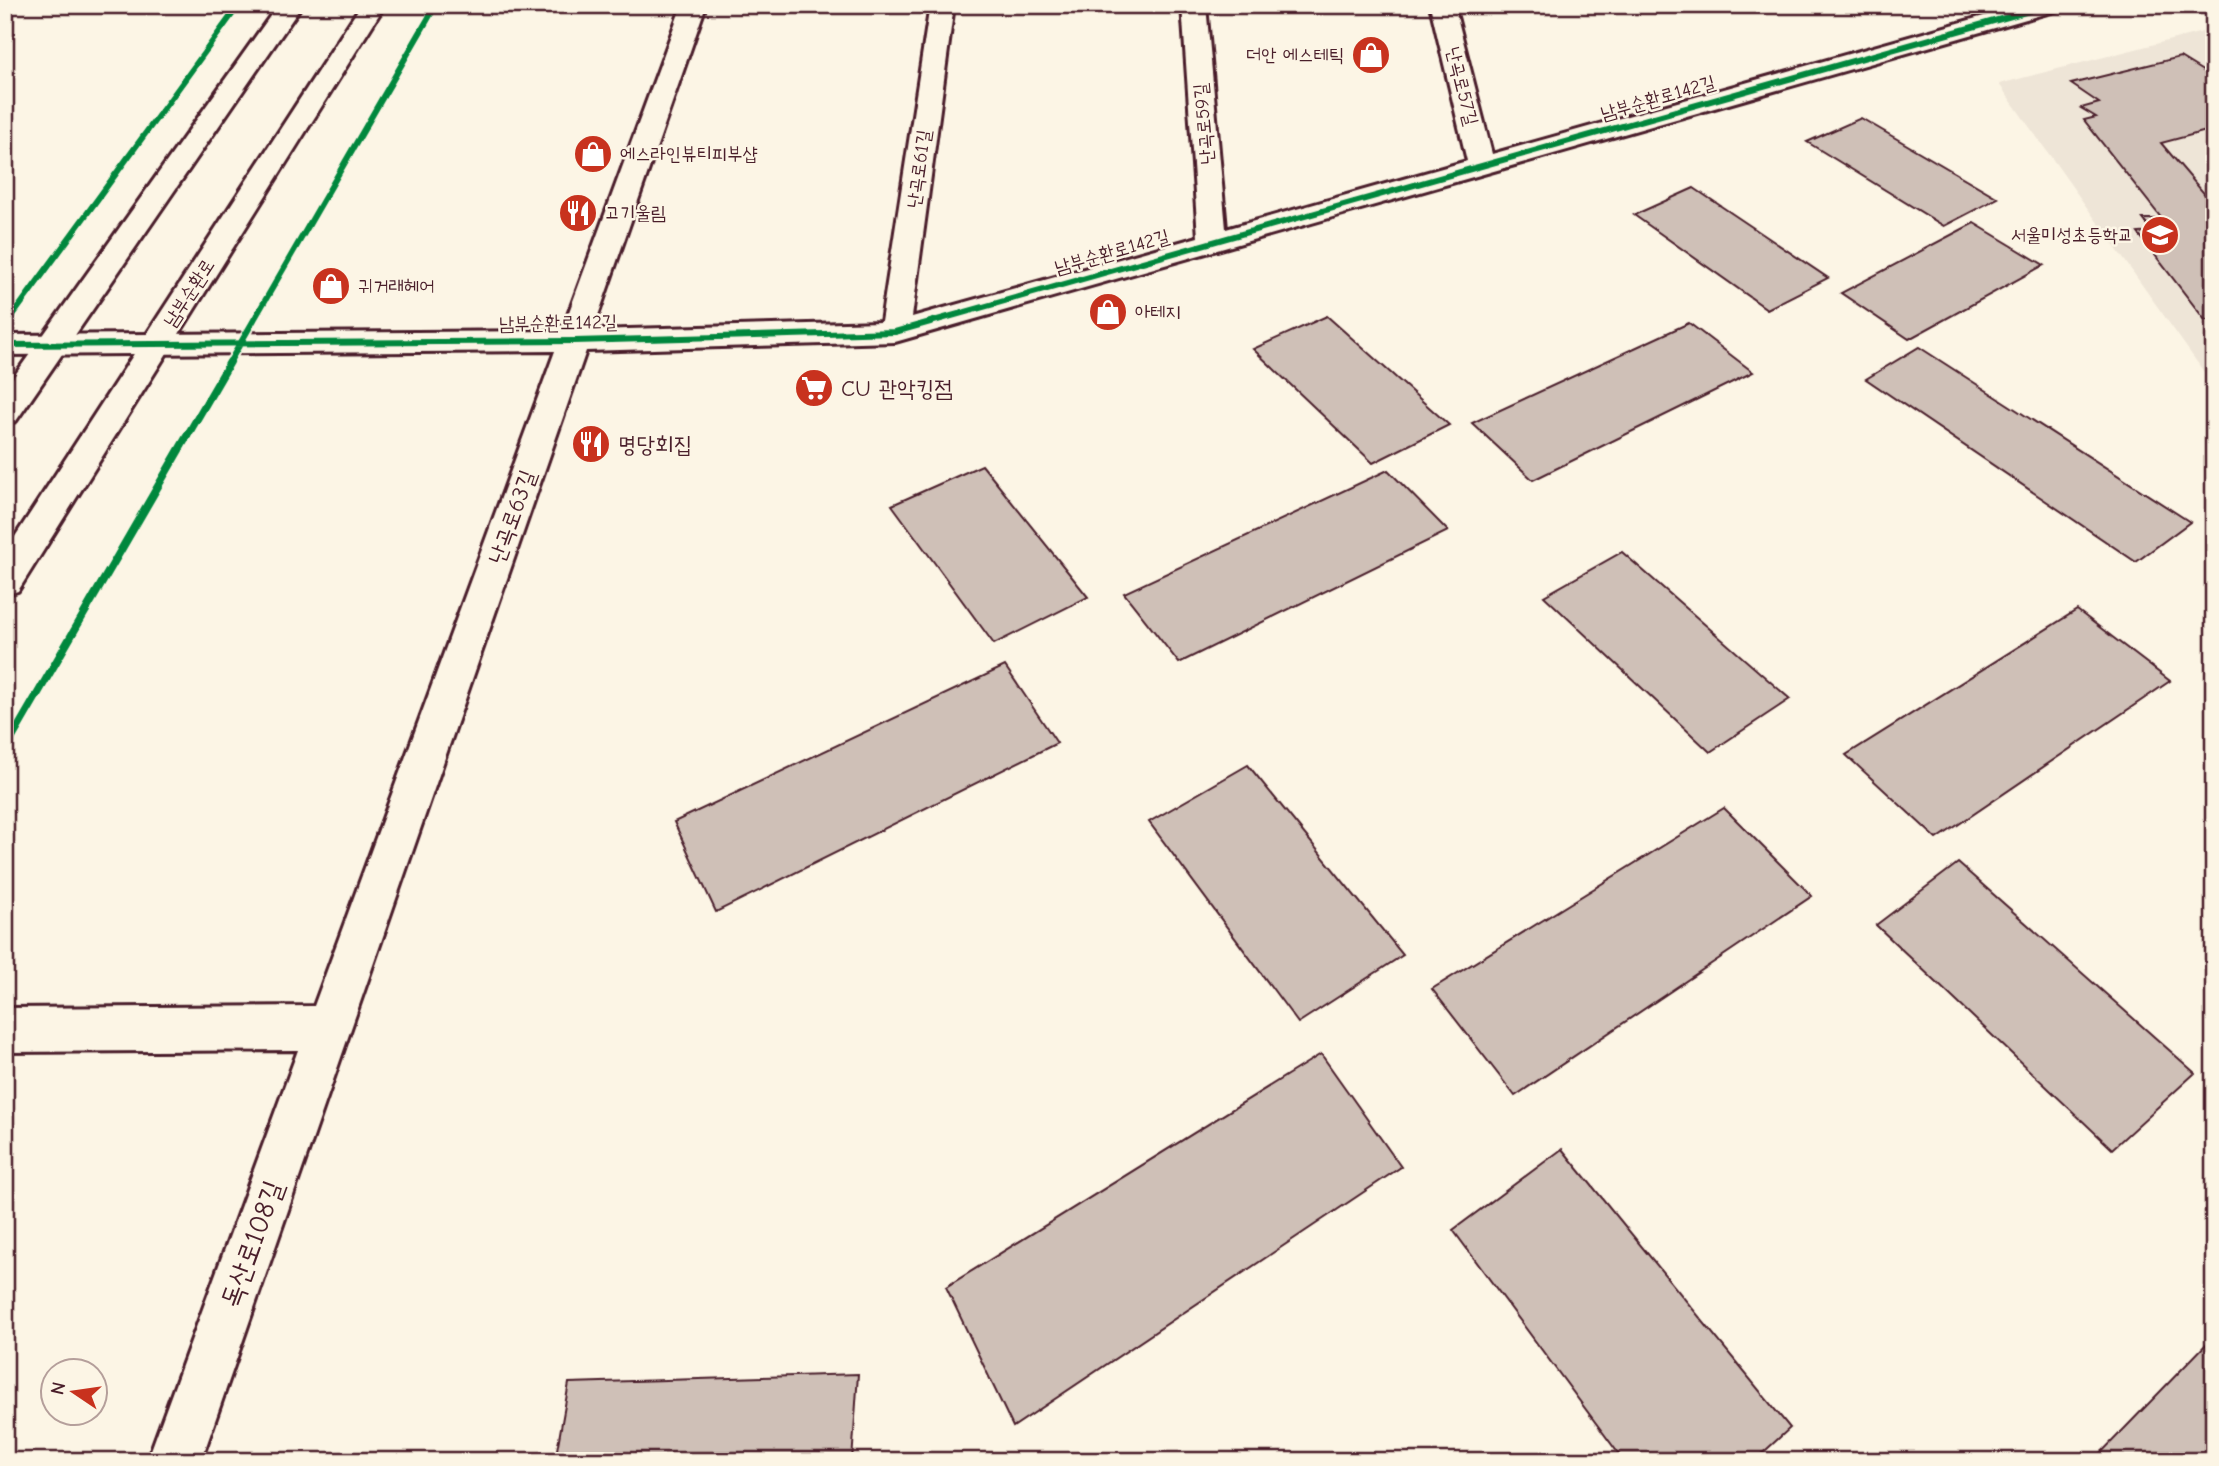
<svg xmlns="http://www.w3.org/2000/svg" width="2219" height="1466" font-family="'Comic Neue','Poor Story',sans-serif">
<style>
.built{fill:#eee5d7}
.building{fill:#cfc0b7;stroke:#4a1f2b;stroke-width:2}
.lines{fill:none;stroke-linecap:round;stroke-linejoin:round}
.minor-casing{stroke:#4a1f2b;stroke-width:6}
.major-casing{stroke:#4a1f2b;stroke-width:6}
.minor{fill:#fcf5e5;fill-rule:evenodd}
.major{fill:#fcf5e5;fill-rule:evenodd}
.cycleway-far1-casing{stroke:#fcf5e5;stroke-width:10}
.cycleway-casing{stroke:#fcf5e5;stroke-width:12}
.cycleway-far1{stroke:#00873e;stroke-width:6}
.cycleway{stroke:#00873e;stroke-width:8}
.labels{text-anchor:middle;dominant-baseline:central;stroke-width:5;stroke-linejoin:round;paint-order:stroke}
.far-poi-label{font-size:19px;fill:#4a1f2b;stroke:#fcf5e5;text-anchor:start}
.far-street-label{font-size:19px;fill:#4a1f2b;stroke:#fcf5e5}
.poi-label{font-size:23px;fill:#4a1f2b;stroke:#fcf5e5;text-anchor:start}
.street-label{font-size:23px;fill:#4a1f2b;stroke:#fcf5e5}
.near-street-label{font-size:28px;fill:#4a1f2b;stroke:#fcf5e5}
</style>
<rect width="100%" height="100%" fill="#fcf5e5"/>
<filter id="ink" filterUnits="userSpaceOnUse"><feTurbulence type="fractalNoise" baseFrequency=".0143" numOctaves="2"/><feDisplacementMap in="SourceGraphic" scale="14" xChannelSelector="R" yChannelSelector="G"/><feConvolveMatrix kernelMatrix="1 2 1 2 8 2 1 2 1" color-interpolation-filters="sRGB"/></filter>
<g filter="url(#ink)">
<path class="built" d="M2214,29V386L1999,84Z"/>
<path class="building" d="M2180,57L2214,78V129L2161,143L2214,205V320H2205L2138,233L2153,232L2143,219H2162L2084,120L2096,117L2081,108L2099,103L2071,84Z
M1861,118L1998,198L1944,226L1807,142Z
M1694,188L1828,278L1767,309L1634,215Z
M1974,223L2044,265L1909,339L1841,293Z
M1327,316L1449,425L1373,463L1253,349Z
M1689,323L1753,372L1533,480L1472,423Z
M1919,347L2190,522L2136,562L1866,379Z
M982,465L1088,597L994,644L892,505Z
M1388,470L1448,531L1179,663L1124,593Z
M1622,552L1790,699L1710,752L1544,596Z
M2077,610L2170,681L1937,839L1846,755Z
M1005,666L1057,743L716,912L674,822Z
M1248,765L1403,955L1298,1023L1149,822Z
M1724,808L1812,896L1515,1096L1432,989Z
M1958,863L2195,1073L2112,1149L1876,925Z
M1321,1054L1401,1167L1013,1427L946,1287Z
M1562,1149L1790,1428L1754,1461H1624L1453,1230Z
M2214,1336V1461H2093Z
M858,1374L852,1461H555L569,1383Z"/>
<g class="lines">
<defs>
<path id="minor" d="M682,5H706L593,330L881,322L930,5H954L912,317L1198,237L1182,5H1206L1226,229L1467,161L1430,5H1454L1492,154L2023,5H2062L2058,10L895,342L586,351L201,1461H147L298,1050L5,1052V1008L314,1006L555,351L5,355V335L562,331Z"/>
<path id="major" d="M278,5H302L16,421L5,424V389Z
M361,5H385L18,591L5,595V552Z"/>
</defs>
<use href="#minor" class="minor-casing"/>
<use href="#major" class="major-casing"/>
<use href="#minor" class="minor"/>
<use href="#major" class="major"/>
<defs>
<path id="cycleway-far1" d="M5,326L239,5
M5,345L575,341L895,332L2050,5
M229,363L436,5"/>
<path id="cycleway" d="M5,750L230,362"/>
</defs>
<use href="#cycleway-far1" class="cycleway-far1-casing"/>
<use href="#cycleway" class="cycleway-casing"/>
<use href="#cycleway-far1" class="cycleway-far1"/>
<use href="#cycleway" class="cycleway"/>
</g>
</g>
<defs>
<symbol id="shop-disc" viewBox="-11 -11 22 22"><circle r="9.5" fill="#c8321e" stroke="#fcf5e5"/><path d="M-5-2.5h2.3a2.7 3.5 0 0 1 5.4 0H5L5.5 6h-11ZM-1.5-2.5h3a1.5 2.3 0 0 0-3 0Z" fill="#fff"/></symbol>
<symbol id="restaurant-disc" viewBox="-11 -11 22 22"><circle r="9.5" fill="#c8321e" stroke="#fcf5e5"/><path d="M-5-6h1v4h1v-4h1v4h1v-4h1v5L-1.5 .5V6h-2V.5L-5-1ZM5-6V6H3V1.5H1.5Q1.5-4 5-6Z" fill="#fff"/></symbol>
<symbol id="school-disc" viewBox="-11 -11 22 22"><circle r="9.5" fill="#c8321e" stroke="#fcf5e5"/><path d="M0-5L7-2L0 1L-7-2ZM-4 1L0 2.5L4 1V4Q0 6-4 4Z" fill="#fff"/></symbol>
<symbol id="supermarket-disc" viewBox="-11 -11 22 22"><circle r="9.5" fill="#c8321e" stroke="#fcf5e5"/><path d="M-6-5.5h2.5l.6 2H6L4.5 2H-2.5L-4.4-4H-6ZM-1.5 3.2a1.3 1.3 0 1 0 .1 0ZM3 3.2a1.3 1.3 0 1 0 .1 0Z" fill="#fff"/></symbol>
</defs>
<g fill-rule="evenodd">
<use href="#shop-disc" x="1349" y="33" width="44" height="44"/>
<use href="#shop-disc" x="571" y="132" width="44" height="44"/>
<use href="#restaurant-disc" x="556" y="191" width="44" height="44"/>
<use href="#school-disc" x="2138" y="213" width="44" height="44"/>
<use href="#shop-disc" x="309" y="264" width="44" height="44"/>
<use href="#shop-disc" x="1086" y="290" width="44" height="44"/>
<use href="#supermarket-disc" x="792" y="366" width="44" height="44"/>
<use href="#restaurant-disc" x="569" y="422" width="44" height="44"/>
</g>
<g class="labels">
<g class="far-poi-label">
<text x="1344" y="55" text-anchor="end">더안 에스테틱</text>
<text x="620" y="154">에스라인뷰티피부샵</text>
<text x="605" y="213">고기울림</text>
<text x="2133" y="235" text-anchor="end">서울미성초등학교</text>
<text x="358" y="286">귀거래헤어</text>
<text x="1135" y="312">아테지</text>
</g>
<g class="far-street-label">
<text transform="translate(1462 86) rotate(76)">난곡로57길</text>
<text transform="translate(1658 98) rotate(-16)">남부순환로142길</text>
<text transform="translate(1204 124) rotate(-95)">난곡로59길</text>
<text transform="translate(919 169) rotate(-82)">난곡로61길</text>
<text transform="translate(1112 252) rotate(-16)">남부순환로142길</text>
<text transform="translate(189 293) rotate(-57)">남부순환로</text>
<text transform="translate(558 323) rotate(-1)">남부순환로142길</text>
</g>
<g class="poi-label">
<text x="841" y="388">CU 관악킹점</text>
<text x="618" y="444">명당회집</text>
</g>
<g class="street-label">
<text transform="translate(512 517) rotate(-70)">난곡로63길</text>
</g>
<g class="near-street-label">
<text transform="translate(252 1244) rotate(-70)">독산로108길</text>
</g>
</g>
<rect width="2219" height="1466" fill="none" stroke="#fcf5e5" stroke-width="28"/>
<rect x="14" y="14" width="2191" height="1438" fill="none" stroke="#4a1f2b" stroke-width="2.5" filter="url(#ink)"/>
<g transform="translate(74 1392) rotate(283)"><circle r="33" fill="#fcf5e5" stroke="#b59f9b" stroke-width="2"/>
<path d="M0-5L12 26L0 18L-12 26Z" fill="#c8321e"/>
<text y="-10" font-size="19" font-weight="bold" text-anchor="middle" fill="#4a1f2b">N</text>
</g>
</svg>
